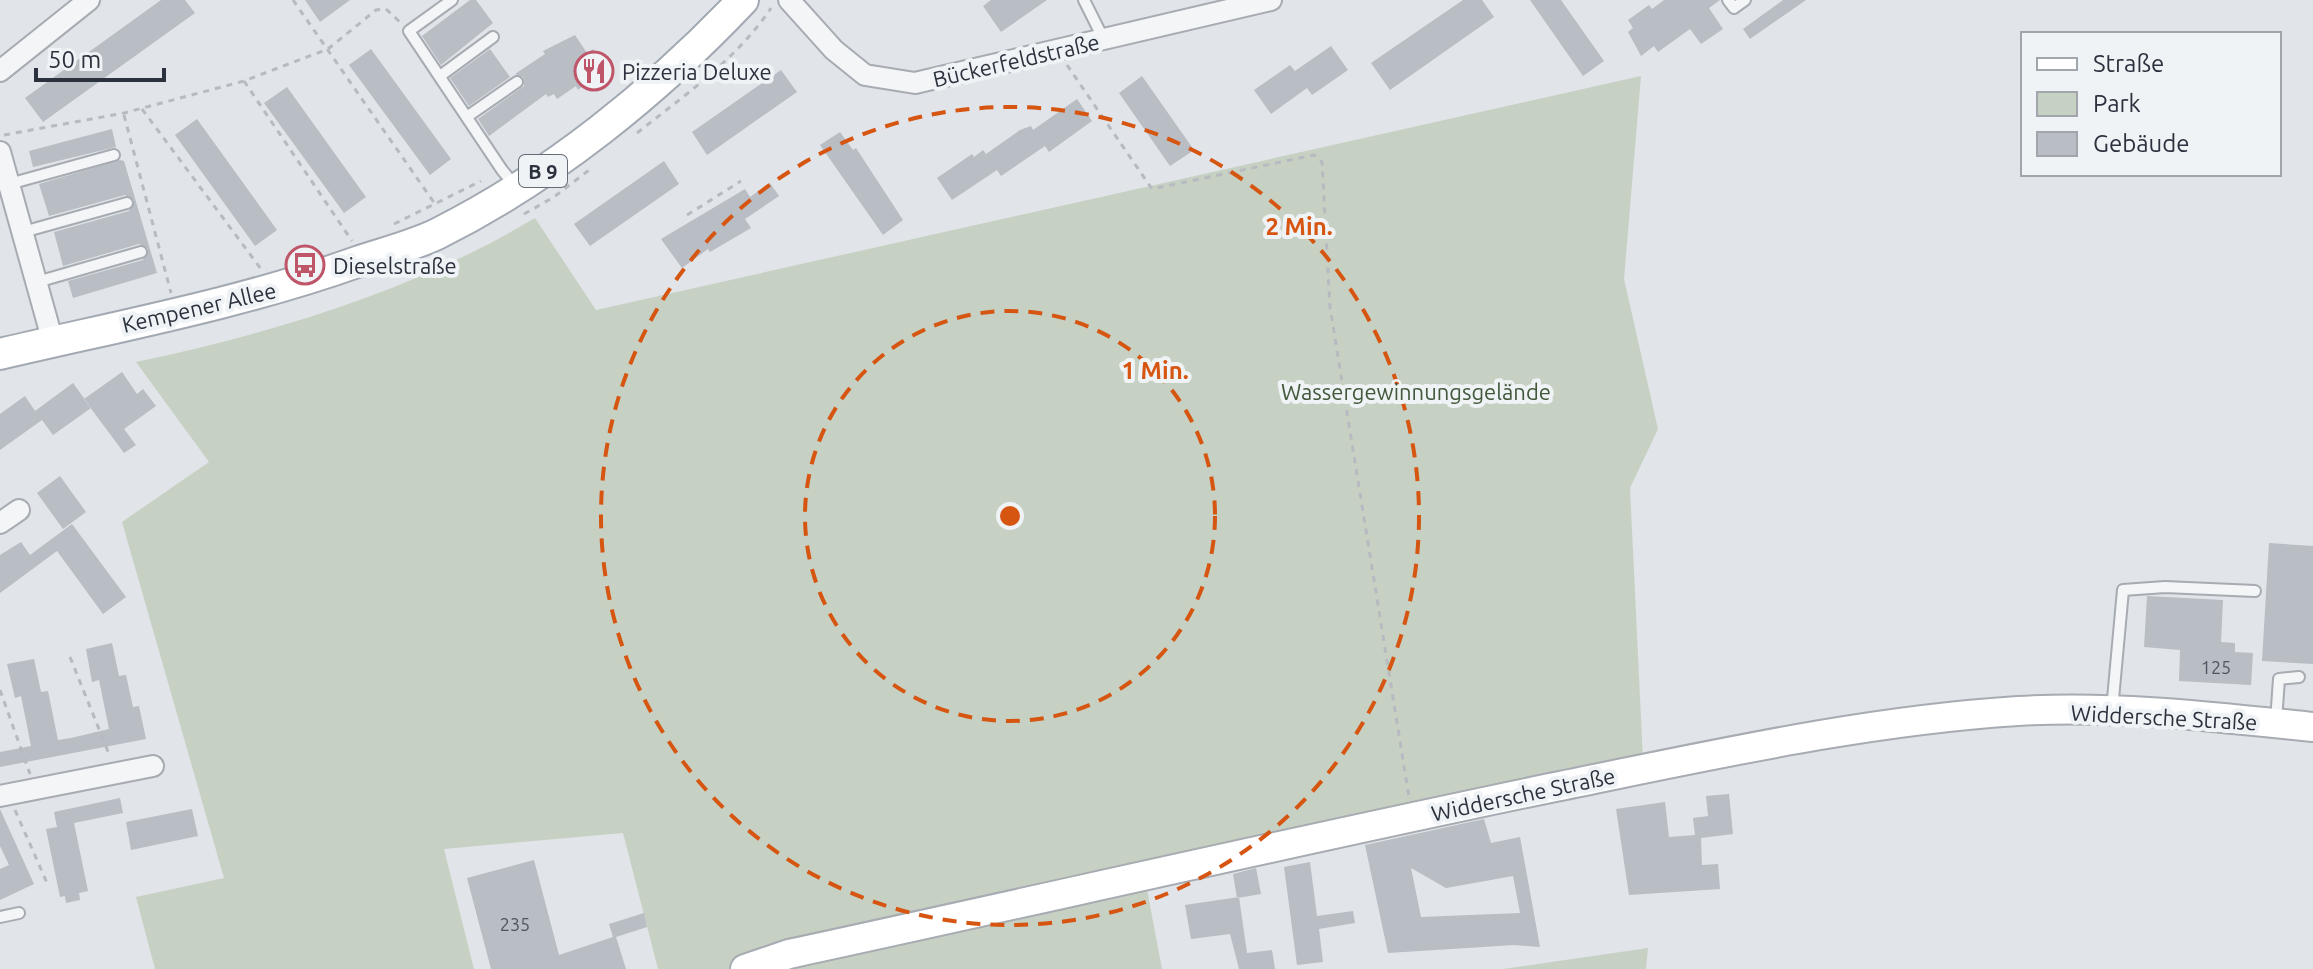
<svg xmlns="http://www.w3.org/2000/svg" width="2313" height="969" font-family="Ubuntu,sans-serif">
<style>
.green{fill:#c7d1c3}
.building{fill:#b9bdc4;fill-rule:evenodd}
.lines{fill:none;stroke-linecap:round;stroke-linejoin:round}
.lane-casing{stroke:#a7abb2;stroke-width:14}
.street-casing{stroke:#a7abb2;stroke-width:24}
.secondary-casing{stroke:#a7abb2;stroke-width:32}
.primary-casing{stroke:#a2a9b2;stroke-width:34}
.path{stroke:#b7bac0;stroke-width:3;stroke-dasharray:6 6;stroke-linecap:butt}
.lane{stroke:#f3f5f7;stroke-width:10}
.street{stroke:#f3f5f7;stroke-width:20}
.secondary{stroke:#fff;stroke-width:28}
.primary{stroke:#fff;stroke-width:30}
.ring{fill:none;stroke:#d55511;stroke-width:4;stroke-dasharray:14 10}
.labels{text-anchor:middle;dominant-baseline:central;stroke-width:8;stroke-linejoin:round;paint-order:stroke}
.number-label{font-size:18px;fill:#4e5560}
.shield{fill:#f0f3f6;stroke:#666c75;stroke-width:2}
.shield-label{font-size:20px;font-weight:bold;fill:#2b323e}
.street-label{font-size:22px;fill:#2b323e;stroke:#f0f3f6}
.poi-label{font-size:22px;fill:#2b323e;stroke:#f0f3f6;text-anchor:start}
.park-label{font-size:22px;fill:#41583a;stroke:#f0f3f6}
.centre{fill:#d55511;stroke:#f0f3f6;stroke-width:4}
.ring-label{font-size:24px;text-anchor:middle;font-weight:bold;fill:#d55511;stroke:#f0f3f6;stroke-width:8;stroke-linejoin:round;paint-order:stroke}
</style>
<rect width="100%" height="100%" fill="#e1e4e8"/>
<path class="green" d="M1641,76L1624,279L1658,429L1630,488L1643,760L799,944L728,969H658L623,833L444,849L474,969H155L136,897L224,878L122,522L209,462L136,362C276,332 411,292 535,218L596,310Z
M1147,889L1162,969H780Z
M1648,948L1646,969H1503Z"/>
<path class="building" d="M161,0H185L195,13L43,122L25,98Z
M305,0H350L320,22Z
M470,0H476L493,23L441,65L422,36Z
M991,0H1047L1001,32L983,6Z
M1463,0H1482L1494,17L1390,90L1371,63Z
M1530,0H1561L1604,61L1583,76Z
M1664,0H1720L1709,8L1723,29L1701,44L1690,29L1658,52L1654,46L1641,56L1628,32L1633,28L1628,20L1649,5L1652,9Z
M1783,0H1806L1750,39L1743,29Z
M575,35L587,53L593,49L605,67L578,90L576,86L557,99L554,94L548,97L546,94L489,136L478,119L524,86L523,77L515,74L545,54L543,51Z
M1331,46L1348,70L1312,95L1307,88L1271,114L1254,90L1290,65L1295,71Z
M371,49L451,159L430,175L349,65Z
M490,49L510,77L469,106L450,78Z
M781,70L797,92L707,155L692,132Z
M1142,76L1194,150L1170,166L1119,93Z
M287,87L366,197L344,213L264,103Z
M1077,99L1092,121L1049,152L1045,146L1001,176L997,170L952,200L937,178L972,154L974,157L983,150L986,154L1020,130L1031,126L1033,130Z
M197,119L277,230L255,246L175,135Z
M112,129L116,147L33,167L29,151Z
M840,132L853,150L856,148L903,220L883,235L820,145Z
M120,160L124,161L157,273L73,298L68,281L143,260L148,249L139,244L63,266L54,232L129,211L134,200L125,195L49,216L39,184Z
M664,161L679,184L590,246L574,224Z
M770,183L779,196L745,219L751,228L710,252L708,249L682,268L661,239L745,189L750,197Z
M122,372L137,394L143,389L156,406L124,429L136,445L124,453L84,399Z
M73,383L91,408L53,435L42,420L0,450V414L25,396L35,411Z
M60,476L86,512L63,529L37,493Z
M72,524L126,597L103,614L57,551L0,593V555L21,542L30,555Z
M2269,543L2313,546V664L2262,661Z
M2147,596L2223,600L2221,642L2235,643V652L2253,653L2251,685L2179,681L2180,650L2144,647Z
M112,643L119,676L126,675L133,707L139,706L146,739L0,767V752L31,746L21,696L15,698L7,664L34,659L41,692L48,691L58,740L71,738L109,729L99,680L92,682L86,649Z
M1729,794L1733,834L1701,838L1702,865L1718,864L1720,889L1629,895L1616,809L1665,802L1669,837L1695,835L1693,818L1708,816L1706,796Z
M120,798L123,813L74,823L88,891L79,893L80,900L66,903L65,896L60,897L46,829L57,827L54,812Z
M0,809L34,884L0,900V869L9,865L0,846Z
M192,809L198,836L131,850L126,822Z
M1484,819L1491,843L1520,837L1540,947L1514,945L1388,953L1365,845ZM1411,868L1446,888L1513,876L1520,913L1421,917Z
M534,860L559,955L613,937L609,924L644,913L647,927L616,937L626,969H491L467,878Z
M1310,862L1317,916L1353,911L1355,923L1319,929L1323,962L1297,965L1284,867Z
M1256,868L1261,894L1237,898L1233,874Z
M1239,897L1247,953L1272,950L1275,969H1239L1230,934L1191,939L1185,905Z"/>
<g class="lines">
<defs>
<path id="lane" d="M452,0L409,31L502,170L516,187
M1084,0L1104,40
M1728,0L1734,8L1745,0
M440,76L493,37
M468,116L517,82
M9,184L114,155
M23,232L127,203
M37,282L141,252
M2112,710L2123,590L2165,587L2255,591
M2276,721L2279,679L2299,677
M0,917L19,913"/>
<path id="street" d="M789,0L834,50L865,75L915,83L1271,0
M0,71L89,0
M0,152L53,342
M0,523L19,510
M0,796L153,766"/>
<path id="secondary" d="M745,969L789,954C1043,899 1295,841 1550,788C1704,757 1860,721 2018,711C2115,705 2216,717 2313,727"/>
<path id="primary" d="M0,354C119,326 242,303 357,262C383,253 412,246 437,234C551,177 656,92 743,0"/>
</defs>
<use href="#lane" class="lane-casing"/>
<use href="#street" class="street-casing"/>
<use href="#secondary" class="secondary-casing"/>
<use href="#primary" class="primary-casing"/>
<path class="path" d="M293,0L435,204
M1067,65L1152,189L1314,155L1322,162L1330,307L1409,797
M244,81L352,241
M142,109L261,269
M124,115L171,293
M637,133C685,95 737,59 771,8
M4,135L124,113L244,81L328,49L376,10L386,9L401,23
M524,214L554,197L593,167
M687,215L741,181
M394,224L481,181
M70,657L109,754
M0,690L30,774
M15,810L47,883"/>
<use href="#lane" class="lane"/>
<use href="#street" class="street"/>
<use href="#secondary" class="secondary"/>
<use href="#primary" class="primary"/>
</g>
<g class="ring">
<circle cx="1010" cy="516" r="205"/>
<circle cx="1010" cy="516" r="409"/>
</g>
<defs>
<symbol id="restaurant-ring" viewBox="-11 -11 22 22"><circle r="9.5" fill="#f0f3f6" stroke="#be5568" stroke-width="1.5"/><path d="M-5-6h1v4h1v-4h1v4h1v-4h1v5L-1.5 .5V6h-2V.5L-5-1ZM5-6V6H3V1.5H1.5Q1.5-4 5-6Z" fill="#be5568"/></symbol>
<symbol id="bus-ring" viewBox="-11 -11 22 22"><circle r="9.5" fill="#f0f3f6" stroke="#be5568" stroke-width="1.5"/><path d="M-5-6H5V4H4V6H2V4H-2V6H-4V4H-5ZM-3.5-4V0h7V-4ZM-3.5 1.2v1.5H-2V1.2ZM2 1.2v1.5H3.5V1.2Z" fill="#be5568"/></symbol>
</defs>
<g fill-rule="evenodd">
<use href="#restaurant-ring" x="572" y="49" width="44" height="44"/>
<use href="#bus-ring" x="283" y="243" width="44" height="44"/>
</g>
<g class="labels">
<g class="number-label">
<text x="2216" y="667">125</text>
<text x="515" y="924">235</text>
</g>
<rect class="shield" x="519" y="155" width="48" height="32" rx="6"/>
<g class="shield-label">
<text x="543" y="171">B 9</text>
</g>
<g class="street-label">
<text transform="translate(1016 60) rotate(-13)">Bückerfeldstraße</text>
<text transform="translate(199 307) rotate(-13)">Kempener Allee</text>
<text transform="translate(2164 717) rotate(3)">Widdersche Straße</text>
<text transform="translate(1523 794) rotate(-12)">Widdersche Straße</text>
</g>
<g class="poi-label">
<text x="622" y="71">Pizzeria Deluxe</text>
<text x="333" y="265">Dieselstraße</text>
</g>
<g class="park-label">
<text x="1416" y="391">Wassergewinnungsgelände</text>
</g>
</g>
<circle cx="1010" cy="516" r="12" class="centre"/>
<g class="ring-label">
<text x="1299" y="235">2 Min.</text>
<text x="1155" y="379">1 Min.</text>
</g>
<rect x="2021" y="32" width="260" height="144" fill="#f0f3f6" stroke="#a1a6ac" stroke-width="2"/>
<rect x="2037" y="58" width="40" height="12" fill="#ffffff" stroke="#a1a6ac" stroke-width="2"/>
<text x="2093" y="72" font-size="24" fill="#2b323e">Straße</text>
<rect x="2037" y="92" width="40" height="24" fill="#c7d1c3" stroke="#a1a6ac" stroke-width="2"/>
<text x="2093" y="112" font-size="24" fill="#2b323e">Park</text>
<rect x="2037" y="132" width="40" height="24" fill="#b9bdc4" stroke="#a1a6ac" stroke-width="2"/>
<text x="2093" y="152" font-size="24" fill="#2b323e">Gebäude</text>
<path d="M36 68v12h128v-12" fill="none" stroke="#2b323e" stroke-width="4"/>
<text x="48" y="68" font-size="24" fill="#2b323e" stroke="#f0f3f6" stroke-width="6" paint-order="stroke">50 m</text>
</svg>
